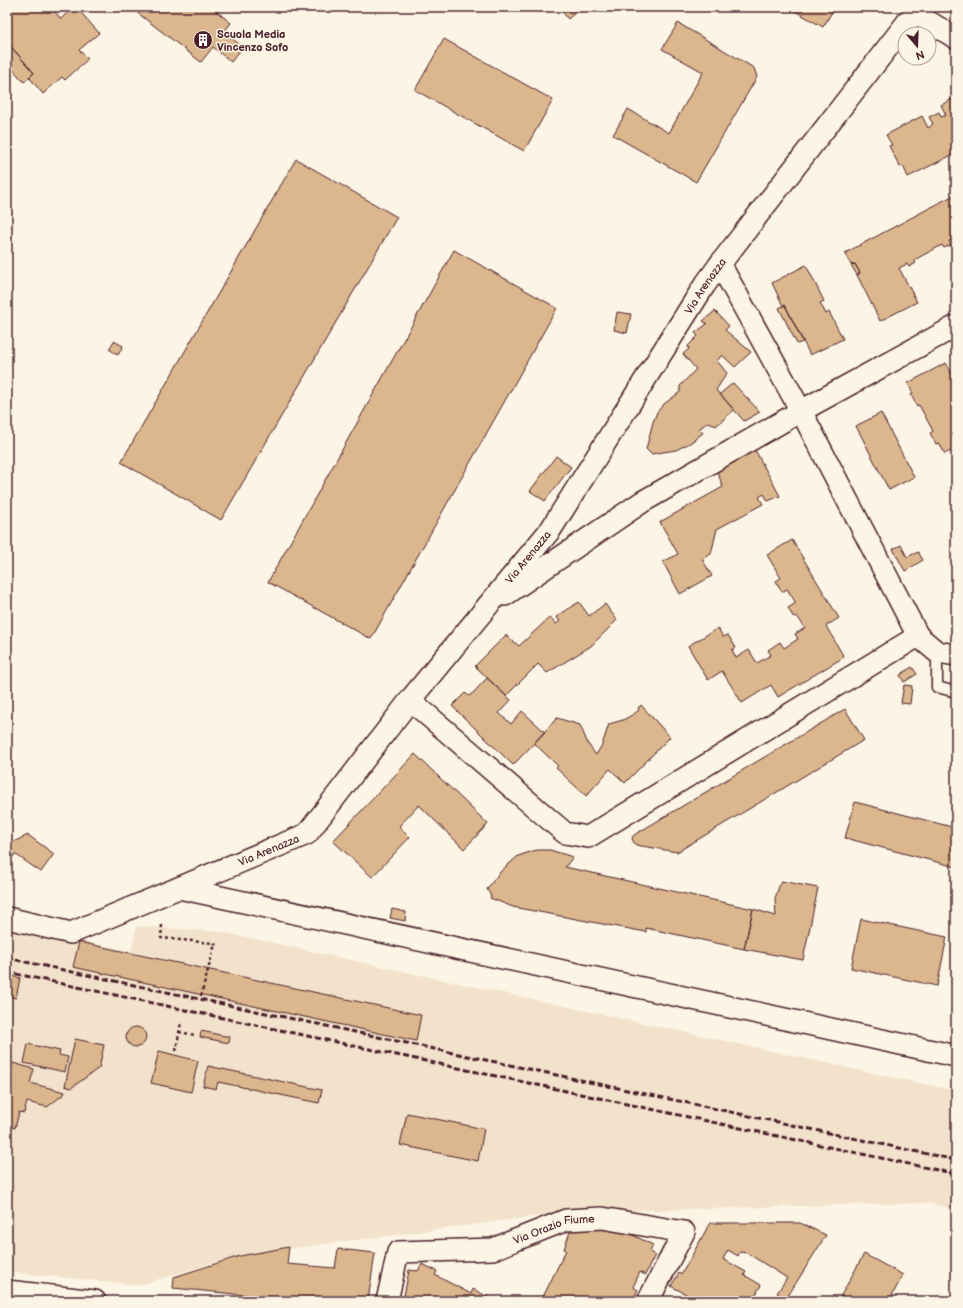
<svg xmlns="http://www.w3.org/2000/svg" width="963" height="1308" font-family="'Balsamiq Sans',sans-serif">
<style>
.built{fill:#f2e2cb}
.building{fill:#dcb78d;stroke:#4a1f2b}
.lines{fill:none;stroke-linecap:round;stroke-linejoin:round}
.lane-casing{stroke:#4a1f2b;stroke-width:13}
.street-casing{stroke:#4a1f2b;stroke-width:24}
.path{stroke:#4a1f2b;stroke-width:2.5;stroke-dasharray:3 3;stroke-linecap:butt}
.lane{stroke:#fcf5e5;stroke-width:10}
.street{stroke:#fcf5e5;stroke-width:21}
.rail{stroke:#4a1f2b;stroke-width:3;stroke-dasharray:6 3;stroke-linecap:butt}
.labels{text-anchor:middle;dominant-baseline:central;stroke-width:3;stroke-linejoin:round;paint-order:stroke}
.poi-label{font-size:11px;font-weight:bold;fill:#4a1f2b;stroke:#fcf5e5;text-anchor:start}
.street-label{font-size:11px;fill:#4a1f2b;stroke:#fcf5e5}
</style>
<rect width="100%" height="100%" fill="#fcf5e5"/>
<filter id="ink" filterUnits="userSpaceOnUse"><feTurbulence type="fractalNoise" baseFrequency=".025" numOctaves="2"/><feDisplacementMap in="SourceGraphic" scale="8" xChannelSelector="R" yChannelSelector="G"/><feConvolveMatrix kernelMatrix="1 2 1 2 8 2 1 2 1" color-interpolation-filters="sRGB"/></filter>
<g filter="url(#ink)">
<path class="built" d="M7,926L131,951L137,926L222,932L956,1091V1209L927,1203L570,1212L242,1255L139,1285L7,1272Z"/>
<path class="building" d="M7,7H51L61,19L69,11L72,13L77,8L99,33L79,50L88,59L65,80L62,77L43,94L29,77L34,73L7,42Z
M130,7H211L231,23L224,32L243,47L231,62L213,47L201,62Z
M559,7H572L576,12L568,19Z
M788,7H835L823,27Z
M678,23L754,68L757,77L696,182L613,135L628,109L669,133L703,72L662,49Z
M444,39L553,100L524,151L415,90Z
M7,42L34,73L24,82L7,63Z
M956,97V153L908,177L903,166L900,167L889,146L892,145L886,135L922,116L928,128L933,124L929,117L939,112L941,117L946,115L941,105Z
M296,159L397,217L221,520L121,462Z
M956,194V238L949,241L951,245L944,248L942,245L914,260L916,263L909,267L907,264L899,268L917,302L880,321L857,275L860,273L855,264L851,265L845,253Z
M454,250L557,308L371,639L268,582Z
M855,264L860,273L857,275L851,265Z
M806,265L824,301L820,303L826,314L829,312L843,339L810,355L785,305L783,306L772,283Z
M785,305L803,342L797,344L779,308Z
M715,311L729,326L725,330L751,352L735,367L722,355L717,361L727,373L716,390L734,410L716,426L708,422L699,429L703,433L690,443L676,450L651,454L646,449L653,422L657,412L664,404L680,392V386L696,369L683,354L689,349L688,346L698,336L695,333L707,324L703,321Z
M617,312L631,314L627,333L614,330Z
M114,341L123,346L118,355L109,349Z
M946,363L952,374L955,373L956,375V448L945,454L939,443L936,444L930,433L933,431L919,405L917,406L911,395L913,394L908,383Z
M733,383L760,412L744,421L720,394Z
M881,413L914,477L889,490L856,426Z
M755,450L780,496L768,501L764,494L759,497L763,504L717,529L711,554L702,559L712,576L680,594L663,562L678,554L660,522L723,487L717,471Z
M556,456L571,467L545,501L530,491Z
M792,540L839,618L826,626L844,657L778,697L771,685L742,703L722,671L708,680L688,646L718,628L723,637L728,635L736,648L732,650L736,658L749,650L757,663L771,655L768,650L780,642L784,648L798,639L795,634L805,628L797,616L794,618L788,608L796,603L787,589L782,592L776,581L781,578L767,555Z
M901,545L907,557L918,552L923,560L905,571L893,549Z
M579,602L589,616L605,604L617,620L591,646L547,673L538,664L506,696L475,666L506,635L519,646L550,617L556,624L560,621L556,617Z
M912,667L917,674L904,682L900,675Z
M487,678L511,700L499,713L511,724L522,711L545,732L513,765L452,706L465,693L469,696L474,692Z
M904,685L912,686L910,704L901,703Z
M641,705L670,737L625,783L610,769L586,796L556,768L558,766L534,743L557,718L580,725L588,744L596,755L602,745L609,724L623,720L634,714L639,710L638,708Z
M845,709L864,740L677,852L636,845L633,841L632,838L634,835Z
M415,754L488,824L464,849L419,805L399,826L410,837L372,877L333,841Z
M855,802L956,828V867L845,838Z
M28,835L54,854L41,872L15,854L7,865V845Z
M538,850H550L573,857L565,867L753,909L744,949L646,928V932L613,926L513,907L490,898L491,896L487,889L500,872L518,856L533,851Z
M781,881L818,888L803,960L744,949L753,909L776,916L775,899L777,892Z
M392,909L406,912L405,921L390,918Z
M861,919L947,937L937,986L851,968Z
M79,942L421,1015L416,1041L73,967Z
M7,975L20,978L16,998L7,996Z
M126 1037a10 10 0 1 1 20 0a10 10 0 1 1-20 0Z
M201,1031L230,1037L229,1043L200,1037Z
M75,1039L104,1045L99,1068L71,1088L65,1086Z
M28,1044L60,1051L59,1055L68,1057L65,1072L24,1063Z
M159,1051L198,1061L191,1092L151,1083Z
M13,1063L34,1069L30,1083L65,1092L64,1094L47,1107L27,1102L24,1113L19,1112L15,1128L7,1126V1103L9,1095L7,1094V1088Z
M208,1066L322,1090L319,1103L218,1082L216,1089L203,1086Z
M407,1113L484,1129L478,1161L400,1145Z
M573,1223L612,1225L653,1245L650,1252L655,1255L645,1275L640,1272L633,1287L638,1290L632,1301H541L566,1250L564,1249Z
M710,1223H800L826,1235L786,1299L777,1293L787,1278L747,1253L740,1252L738,1256L728,1250L723,1259L746,1272L744,1275L761,1285L752,1301H699L671,1286L679,1273L681,1275Z
M289,1247L287,1264L335,1268L338,1249L375,1253L368,1301H307L173,1288L174,1277L240,1256Z
M864,1254L903,1275L889,1301H838Z
M422,1264L437,1271L435,1275L471,1294L473,1289L488,1297L487,1300L488,1301H403L409,1270L418,1271Z"/>
<g class="lines">
<defs>
<path id="lane" d="M937,652V687L956,692"/>
<g id="street">
<path d="M914,13L956,38"/>
<path d="M720,264L801,411L918,636L937,652L956,655"/>
<path d="M505,595L642,502L801,411L956,326"/>
<path d="M410,700L565,833L588,837L918,636"/>
<path d="M179,888L956,1056"/>
<path id="s1" d="M7,918L71,933L307,834L410,700L551,529L704,286L720,264L919,7"/>
<path d="M7,1291L95,1301"/>
<path id="s2" d="M387,1301L398,1252L493,1249L566,1220L602,1218L684,1232L648,1301"/>
</g>
</defs>
<use href="#lane" class="lane-casing"/>
<use href="#street" class="street-casing"/>
<path class="path" d="M162,925L161,938L212,943L218,945
M201,996L215,944
M179,1032L195,1035
M176,1051L181,1022"/>
<use href="#lane" class="lane"/>
<use href="#street" class="street"/>
<path class="rail" d="M7,958L956,1160
M7,972L956,1174"/>
</g>
</g>
<defs>
<symbol id="building-disc" viewBox="-11 -11 22 22"><circle r="9.5" fill="#4a1f2b" stroke="#fcf5e5"/><path d="M-4-6H4V6H1V3H-1V6H-4ZM-2.5-4.3h1.7v1.8h-1.7ZM.8-4.3h1.7v1.8H.8ZM-2.5-1h1.7V.8h-1.7ZM.8-1h1.7V.8H.8Z" fill="#fff"/></symbol>
</defs>
<g fill-rule="evenodd">
<use href="#building-disc" x="192" y="29" width="22" height="22"/>
</g>
<g class="labels">
<g class="poi-label">
<text x="217" y="34">Scuola Media<tspan x="217" dy="13">Vincenzo Sofo</tspan></text>
</g>
<g class="street-label">
<text stroke="none"><textPath href="#s1" startOffset="1000">Via Arenazza</textPath></text>
<text stroke="none"><textPath href="#s1" startOffset="676">Via Arenazza</textPath></text>
<text stroke="none"><textPath href="#s1" startOffset="280">Via Arenazza</textPath></text>
<text stroke="none"><textPath href="#s2" startOffset="210">Via Orazio Fiume</textPath></text>
</g>
</g>
<rect width="963" height="1308" fill="none" stroke="#fcf5e5" stroke-width="24"/>
<rect x="12" y="12" width="939" height="1284" fill="none" stroke="#4a1f2b" stroke-width="1.5" filter="url(#ink)"/>
<g transform="translate(917 46) rotate(161)"><circle r="19" fill="#fcf5e5" stroke="#b59f9b"/>
<path d="M0-3L7 15L0 10L-7 15Z" fill="#4a1f2b"/>
<text y="-6" font-size="11" font-weight="bold" text-anchor="middle" fill="#4a1f2b">N</text>
</g>
</svg>
